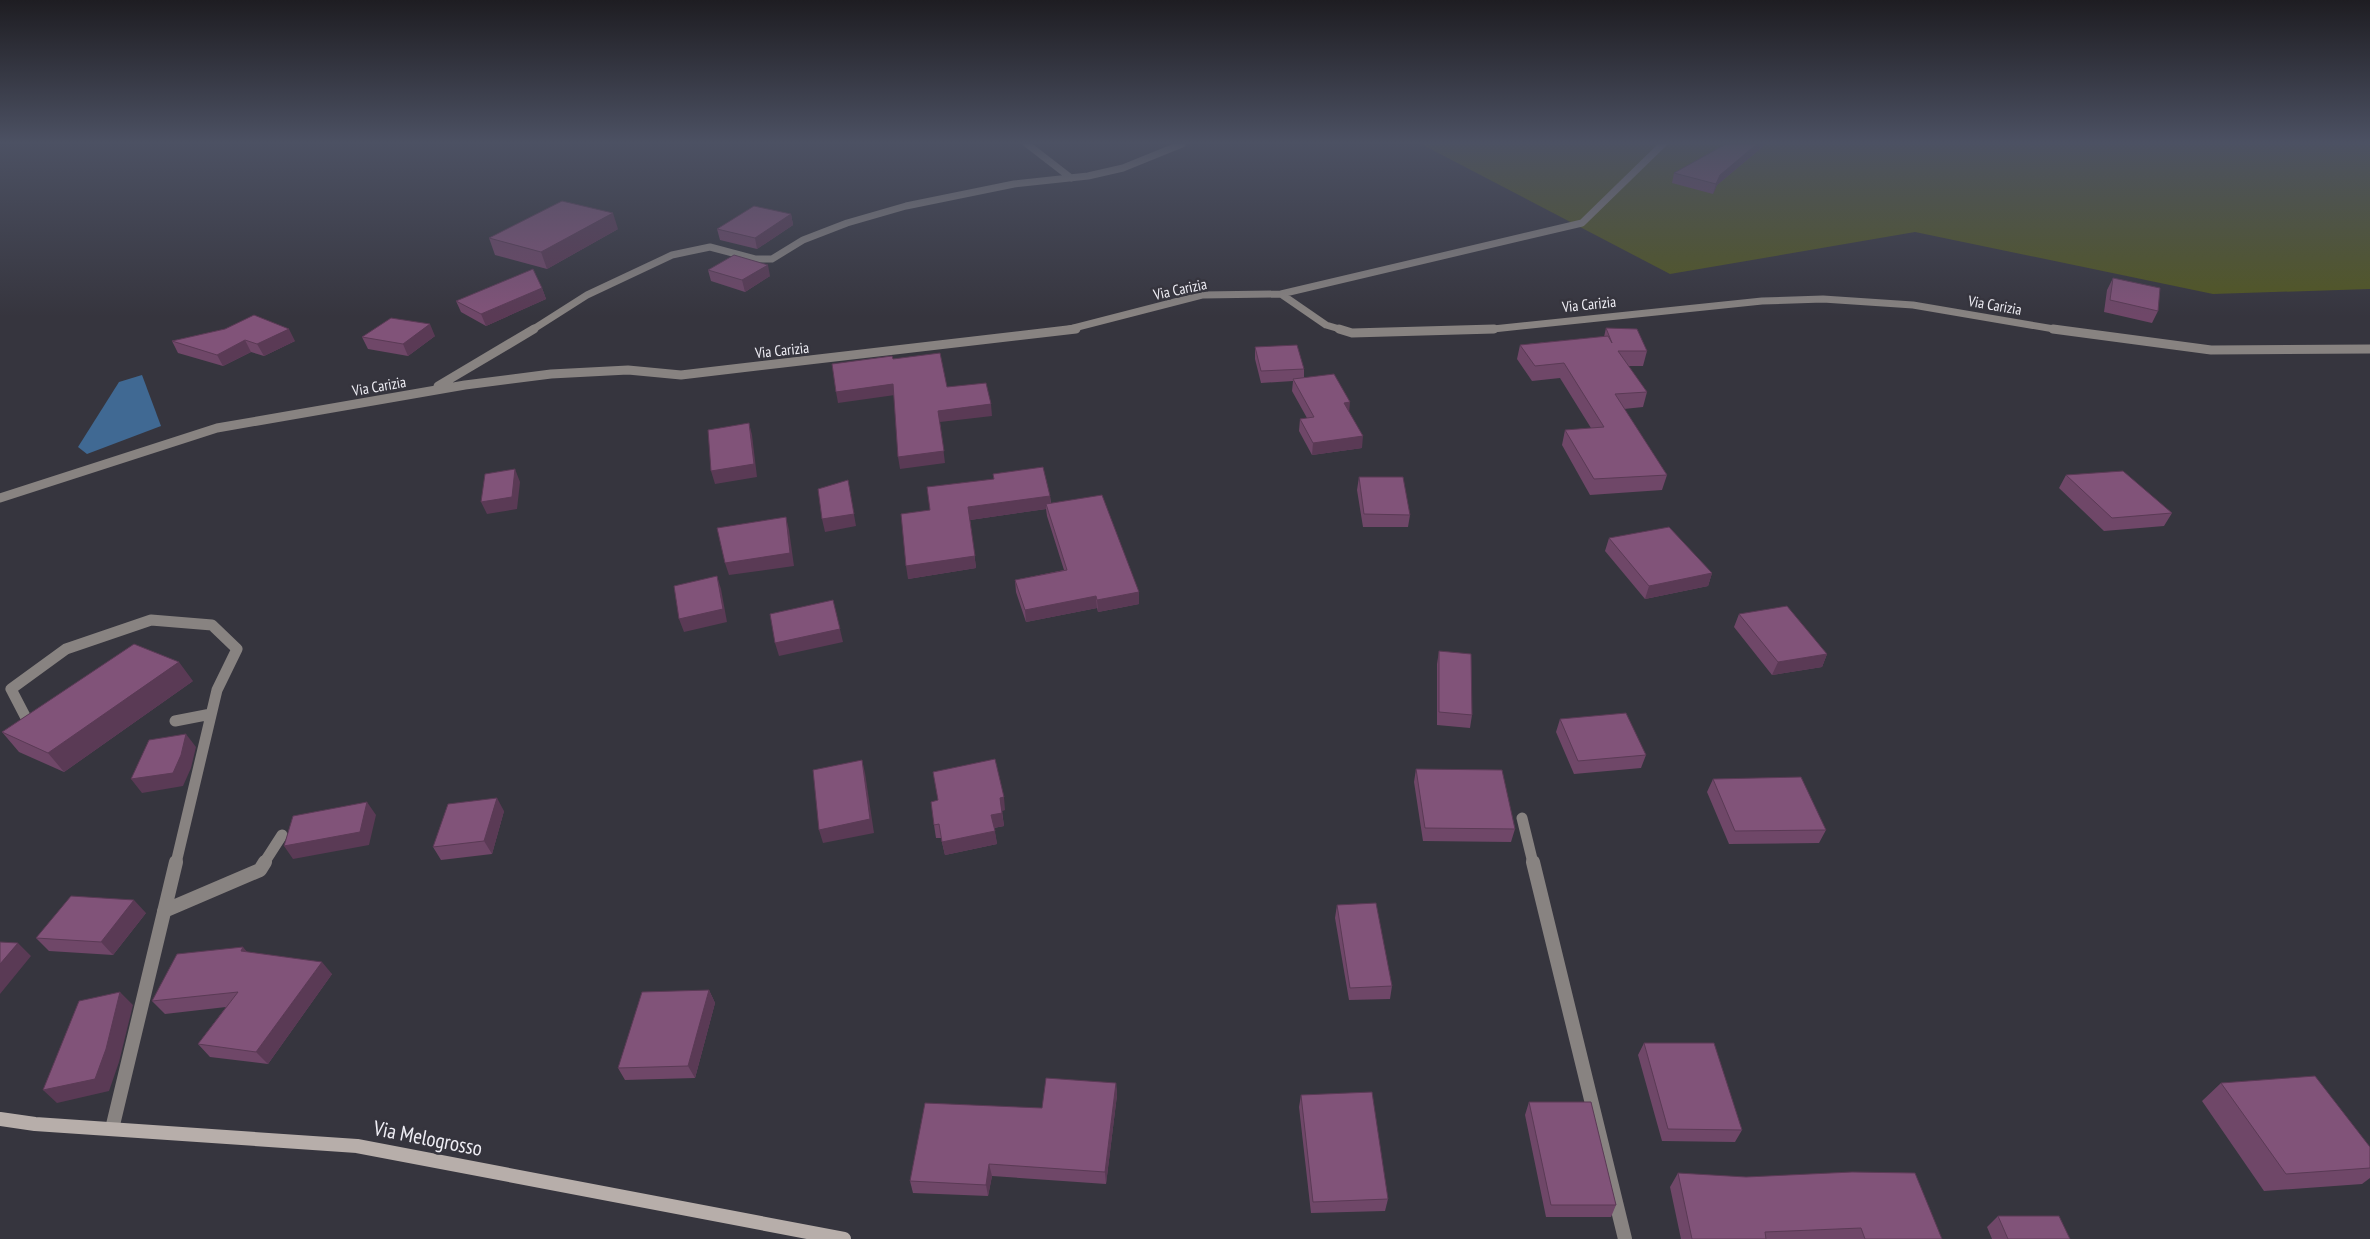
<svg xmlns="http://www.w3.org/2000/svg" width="2370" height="1239" font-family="'PT Sans Narrow',sans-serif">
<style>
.green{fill:#525721}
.water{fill:#406993}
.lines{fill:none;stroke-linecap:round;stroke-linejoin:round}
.street-far3{stroke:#888381;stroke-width:7}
.street-far2{stroke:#888381;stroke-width:9}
.street-far1{stroke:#888381;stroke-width:11}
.street{stroke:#888381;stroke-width:14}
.secondary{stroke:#b7aeaa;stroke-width:14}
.wall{fill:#6f4768}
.shaded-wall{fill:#5a3a55}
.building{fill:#815379;stroke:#5a3a55}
.labels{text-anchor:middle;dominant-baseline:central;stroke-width:5;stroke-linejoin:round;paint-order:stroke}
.far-street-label{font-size:15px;fill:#efeef5;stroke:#36353e}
.near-street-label{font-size:21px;fill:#efeef5;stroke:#36353e}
</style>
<rect width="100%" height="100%" fill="#36353e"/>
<path class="green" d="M1421,144H2370V289L2213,294L1915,232L1670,274Z"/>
<path class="water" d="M142,375L161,426L87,454L78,447L119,382Z"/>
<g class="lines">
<path class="street-far3" d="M1027,144L1071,178
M1281,294L1582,223L1663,144
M532,330L587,295L672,255L710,247L755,259H772L803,240L847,223L906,206L1014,184L1088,176L1123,168L1182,144
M1066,330L1202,295L1281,294L1326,325L1343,330
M1451,330L1493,329L1762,301L1823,299L1913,305L2060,330"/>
<path class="street-far2" d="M1339,329L1352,333L1494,329
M2053,329L2211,350L2370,349
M438,386L534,329
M0,498L217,428L465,385L551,374L628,370L681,375L1076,329"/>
<path class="street-far1" d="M25,716L11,689L66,649L151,620L212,625L237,649L217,690L176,863
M175,721L211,714
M1522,818L1533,863
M264,863L282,835"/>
<path class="street" d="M1533,862L1625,1239
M164,911L260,870L265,862
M112,1129L176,862"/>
<path class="secondary" d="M0,1119L35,1124L357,1146L844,1239"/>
</g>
<path class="wall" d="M1726,144H1766L1717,185L1713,194L1672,183L1674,173Z
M791,214L793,225L757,249L720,240L717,229Z
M618,229L547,269L495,255L489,238Z
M708,270L770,276L745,292L711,281Z
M2113,278L2158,311L2152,323L2104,312L2107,290Z
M542,288L546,299L486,326L461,312L456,301Z
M1606,328L1647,351L1643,366H1628L1647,392L1643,407L1624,409L1667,475L1662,490L1590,495L1562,445L1565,430L1591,428L1560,378L1532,381L1517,359L1520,345L1604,337Z
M225,329L295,341L264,356L251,352L223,366L178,353L172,341Z
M435,336L408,356L368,349L362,337Z
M1255,347L1304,369V377L1349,412L1362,448L1312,455L1299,431L1300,419L1307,418L1292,391L1293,381L1261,383L1255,359Z
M993,474L1050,496L1051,503L1139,604L1098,612L1097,608L1026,622L1016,592L1015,580L1064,570L1047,516L1046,509L970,520L976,568L908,579L930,510L994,479Z
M2066,475L2172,513L2164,526L2104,531L2059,488Z
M1359,477L1410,515L1408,527H1363L1357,490Z
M1609,538L1712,573L1708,586L1645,599L1605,551Z
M1739,614L1827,654L1822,667L1772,675L1734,627Z
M1439,651L1472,715L1470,728L1437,725V664Z
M193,681L64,772L19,752L2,732Z
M1560,719L1646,755L1641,768L1574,774L1556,732Z
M1416,769L1515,829L1511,842L1423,841L1414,782Z
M1713,779L1826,830L1819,843L1729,844L1707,792Z
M1005,810L1002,811L1004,826L994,828L997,844L945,855L941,838H936L934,825Z
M504,811L492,854L441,860L433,847Z
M1337,905L1392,986L1390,999L1349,1000L1335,918Z
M146,913L113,955L49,951L36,938Z
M247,952L332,974L268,1064L210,1057L198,1044L226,1007L165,1014L152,1001Z
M709,990L715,1003L695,1078L625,1080L618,1068Z
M1644,1043L1742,1130L1735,1142L1662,1141L1638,1055Z
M1116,1083L1117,1095L1106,1184L992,1176L988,1196L913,1193L910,1181L1042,1108Z
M2221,1083L2370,1147V1178L2362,1184L2264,1191L2202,1101Z
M1301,1095L1388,1199L1385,1211L1311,1213L1299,1107Z
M1529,1102L1616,1205L1611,1217H1546L1525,1115Z
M1678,1173L1942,1239H1681L1670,1187Z
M1998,1216L2070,1239H1992L1987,1227Z"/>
<path class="shaded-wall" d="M1757,144H1766L1717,185L1713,194L1716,184L1720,175Z
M613,213L618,229L547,269L541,252Z
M791,214L793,225L757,249L755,238Z
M768,265L770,276L745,292L742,280Z
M542,288L546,299L486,326L481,314Z
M430,324L435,336L408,356L403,344Z
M289,329L295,341L264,356L257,344Z
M245,340L251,352L223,366L217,355Z
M893,384L895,395L838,403L836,392Z
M1350,402L1349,414L1344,403Z
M991,404L992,416L940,422L945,463L900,469L898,457L938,411Z
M749,423L752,435L757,477L715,484L711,471Z
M1363,436L1362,448L1312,455L1313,443Z
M515,469L520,482L517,509L487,514L481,502Z
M848,480L856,526L825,532L822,519Z
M1050,496L1051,508L1046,504V509L970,520L976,568L908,579L906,566L968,507Z
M786,517L789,530L794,566L729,575L725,563Z
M1712,573L1708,586L1645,599L1649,586Z
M717,576L721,589L727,622L684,632L679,619Z
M1139,592V604L1098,612L1097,600Z
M1096,596L1097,608L1026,622L1025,610Z
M833,600L843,642L779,656L775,643Z
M1827,654L1822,667L1772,675L1778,662Z
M179,662L193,681L64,772L48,753Z
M186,734L196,747L191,768L183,786L142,793L131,779Z
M862,760L865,773L874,833L823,843L819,830Z
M1004,797L1005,810L1002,811L1000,798Z
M497,798L504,811L492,854L484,841Z
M367,802L376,815L369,845L293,859L284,846Z
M1002,813L1004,826L993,828L991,815Z
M995,831L997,844L945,855L942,842Z
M134,900L146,913L113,955L101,942Z
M18,943L31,956L0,994V964Z
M243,947L254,960L241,951Z
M322,962L332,974L268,1064L256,1052Z
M709,990L715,1003L695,1078L688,1066Z
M120,992L133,1005L119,1062L109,1091L57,1103L43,1090Z
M1116,1083L1117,1095L1106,1184L1105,1172Z
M989,1164L992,1176L988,1196L986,1185Z"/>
<path class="building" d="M1726,144H1757L1720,175L1716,184L1674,173Z
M562,201L613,213L541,252L489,238Z
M754,206L791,214L755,238L717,229Z
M734,255L768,265L742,280L708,270Z
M533,269L542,288L481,314L456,301Z
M2113,278L2160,288L2158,311L2110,300Z
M254,315L289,329L257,344L245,340L217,355L172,341L225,329Z
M391,318L430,324L403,344L362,337Z
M1606,328L1637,329L1647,351H1618L1647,392L1615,394L1667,475L1594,479L1565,430L1604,427L1564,363L1535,366L1520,345L1608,336L1612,343Z
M1297,345L1304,369L1261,371L1255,347Z
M940,353L947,387L986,383L991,404L938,411L944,451L898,457L893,384L836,392L832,364L892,356L893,359Z
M1334,374L1350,402L1344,403L1363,436L1313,443L1300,419L1314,417L1293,379Z
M749,423L754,464L711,471L708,430Z
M1043,467L1050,496L968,507L975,556L906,566L901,514L930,510L927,487L994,479L993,474Z
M515,469L512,497L481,502L485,474Z
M2123,471L2172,513L2112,518L2066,475Z
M1359,477H1403L1410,515L1364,514Z
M848,480L854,514L822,519L818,489Z
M1102,495L1139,592L1097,600L1096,596L1025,610L1015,580L1067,570L1046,504Z
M786,517L790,553L725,563L717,528Z
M1669,527L1712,573L1649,586L1609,538Z
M717,576L723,609L679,619L674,586Z
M833,600L840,629L775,643L770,614Z
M1787,606L1827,654L1778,662L1739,614Z
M134,644L179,662L48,753L2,732Z
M1439,651L1471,654L1472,715L1439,712Z
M1626,713L1646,755L1578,761L1560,719Z
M186,734L181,755L173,773L131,779L149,740Z
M995,759L1004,797L1000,798L1002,813L991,815L995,831L942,842L939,824L934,825L931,802L938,800L933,772Z
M862,760L870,819L819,830L813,770Z
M1416,769L1502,770L1515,829L1425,828Z
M1801,777L1826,830L1735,831L1713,779Z
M497,798L484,841L433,847L448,804Z
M367,802L360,832L284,846L293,816Z
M71,896L134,900L101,942L36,938Z
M1376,903L1392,986L1350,988L1337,905Z
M0,942L18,943L0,964Z
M243,947L241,951L322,962L256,1052L198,1044L238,992L152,1001L177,954Z
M709,990L688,1066L618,1068L642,992Z
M120,992L106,1049L95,1079L43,1090L79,1001Z
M1644,1043H1714L1742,1130L1668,1129Z
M2315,1076L2370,1147V1168L2286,1174L2221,1083Z
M1046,1078L1116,1083L1105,1172L989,1164L986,1185L910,1181L925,1103L1042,1108Z
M1372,1092L1388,1199L1313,1202L1301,1095Z
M1529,1102H1591L1616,1205H1551Z
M1852,1172L1915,1173L1942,1239H1865L1861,1228L1765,1232L1766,1239H1692L1678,1173L1746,1177Z
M1998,1216H2059L2070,1239H2008Z"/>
<linearGradient id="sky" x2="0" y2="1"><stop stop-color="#1e1d22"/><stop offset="0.45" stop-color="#4c5163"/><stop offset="1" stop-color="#4c5163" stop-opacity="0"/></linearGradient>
<rect width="2370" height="317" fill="url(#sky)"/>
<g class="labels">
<g class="far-street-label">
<text transform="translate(1180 289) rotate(-12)">Via Carizia</text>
<text transform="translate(1589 304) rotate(-6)">Via Carizia</text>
<text transform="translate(1995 305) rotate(10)">Via Carizia</text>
<text transform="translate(782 350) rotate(-6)">Via Carizia</text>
<text transform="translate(379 386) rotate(-10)">Via Carizia</text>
</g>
<g class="near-street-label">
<text transform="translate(428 1138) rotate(11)">Via Melogrosso</text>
</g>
</g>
</svg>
